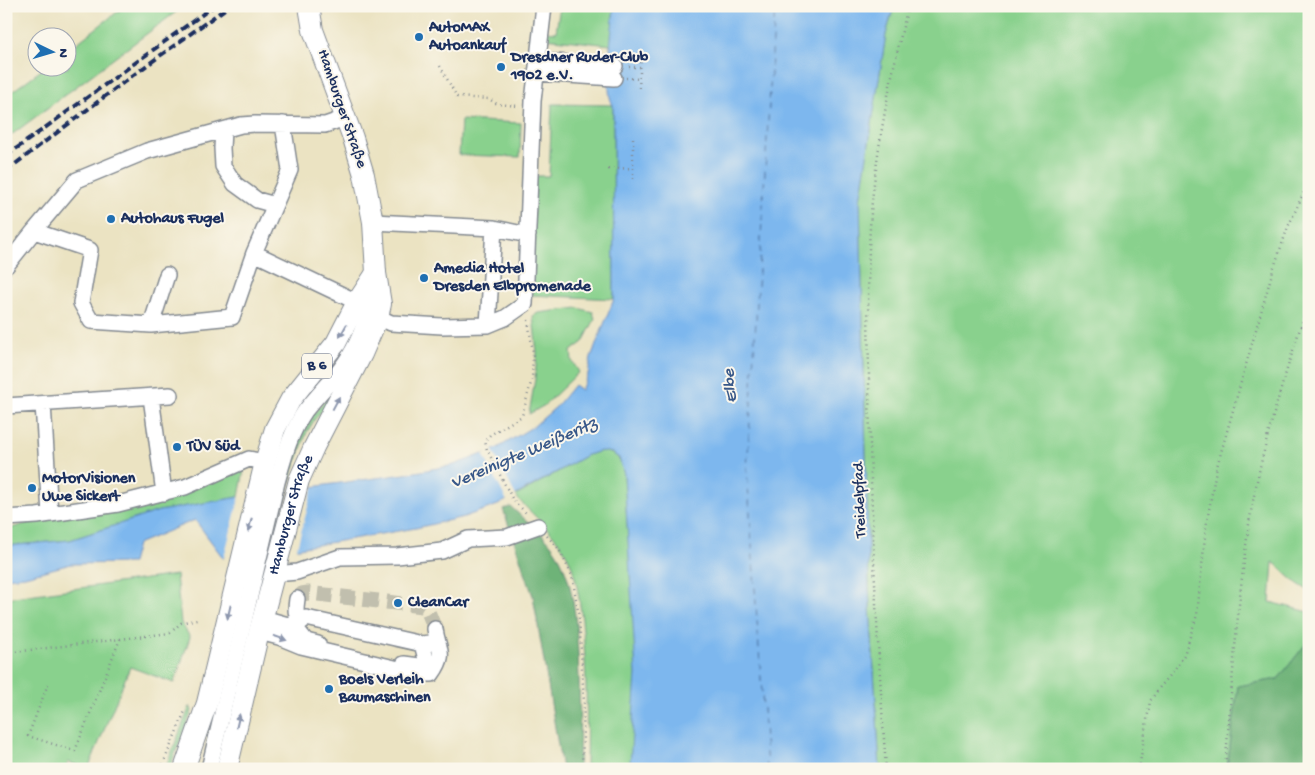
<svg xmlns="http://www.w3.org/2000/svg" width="1315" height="775" font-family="'Gochi Hand',sans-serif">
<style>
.green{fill:#89d18d;stroke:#528076}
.forest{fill:#6eb378;stroke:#44716b}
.water{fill:#7db7ee;stroke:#4c73a6}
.pier{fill:#ebe3c2}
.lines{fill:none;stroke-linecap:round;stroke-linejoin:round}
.ferry{stroke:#385889;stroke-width:1;stroke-dasharray:6 5;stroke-linecap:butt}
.minor-tunnel{stroke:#c1bfae;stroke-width:15;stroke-dasharray:15 8;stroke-linecap:butt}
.minor-casing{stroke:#838990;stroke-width:18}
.major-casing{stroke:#838990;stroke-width:22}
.path{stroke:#838990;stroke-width:2.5;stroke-dasharray:1 4;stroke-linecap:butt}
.minor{stroke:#fff;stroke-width:15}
.major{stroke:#fff;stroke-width:20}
.rail{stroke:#1b2f5e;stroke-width:4;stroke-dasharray:8 4;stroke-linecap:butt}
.oneway{fill:#8d97ae}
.poi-dot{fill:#1f6fb2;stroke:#fbf7ec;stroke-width:2}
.labels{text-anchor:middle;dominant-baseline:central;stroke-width:4;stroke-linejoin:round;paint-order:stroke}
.shield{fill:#fbf7ec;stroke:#5e6b89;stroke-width:1}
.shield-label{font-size:15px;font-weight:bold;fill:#1b2f5e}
.poi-label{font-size:16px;font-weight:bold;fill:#1b2f5e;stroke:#fbf7ec;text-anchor:start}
.street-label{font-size:16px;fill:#1b2f5e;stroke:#fbf7ec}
.water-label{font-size:18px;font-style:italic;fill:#385889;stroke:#fbf7ec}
</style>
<rect width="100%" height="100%" fill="#fbf7ec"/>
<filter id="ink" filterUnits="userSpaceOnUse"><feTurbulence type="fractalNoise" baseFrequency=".02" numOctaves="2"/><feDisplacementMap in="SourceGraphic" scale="10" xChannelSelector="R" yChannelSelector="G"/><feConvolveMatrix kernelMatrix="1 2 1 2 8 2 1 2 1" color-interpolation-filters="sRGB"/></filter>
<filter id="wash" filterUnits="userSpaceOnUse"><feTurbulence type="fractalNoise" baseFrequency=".0096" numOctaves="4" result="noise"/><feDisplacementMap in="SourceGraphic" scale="20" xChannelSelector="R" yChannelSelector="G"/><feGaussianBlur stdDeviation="1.12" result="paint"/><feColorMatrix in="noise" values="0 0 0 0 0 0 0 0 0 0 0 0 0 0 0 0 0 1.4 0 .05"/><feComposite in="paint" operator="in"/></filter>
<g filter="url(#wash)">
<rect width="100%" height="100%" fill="#ebe3c2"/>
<path class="green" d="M125,6H184L6,139V96L44,68H68V50Z
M560,6H614L611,45L545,38V31L556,32Z
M894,6H1309V590C1295,585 1285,571 1273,562L1270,602L1309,612V640L1278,679L1238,686L1227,769H880L869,590L860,200L886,34Z
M552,104L613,105L614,299L531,295L535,176H549Z
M461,120L521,123L520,157L459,155Z
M578,308L593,312L595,319L583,342L571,351L572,361L579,372L545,405L529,414L535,379L537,353L533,316L538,313Z
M336,387L340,390L315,419L307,432L289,481L285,482C291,460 297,439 309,420C317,409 327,398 336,387Z
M602,451C619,454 619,458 624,474L636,659L638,769H586C587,719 587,669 582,620C579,598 577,577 568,557C557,535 535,517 518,499L516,496L587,455Z
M244,470L239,497L159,511L70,540L6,546V530L40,519L185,492Z
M176,575L181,623L190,637L174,683L130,667L88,769L68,762L66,769H6V598Z
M190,706L192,711L169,769H165Z"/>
<path class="forest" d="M511,507C527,522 546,534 557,553C574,583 576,620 578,653C580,692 580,730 579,769H562L533,596L503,509Z
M1309,640V731C1302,739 1306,743 1307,752C1307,756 1302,764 1301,769H1227L1238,686L1278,679Z"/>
<path class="water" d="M614,6H894L886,34L860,200L869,590L880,769H638L632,768L630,765L636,674L624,474L619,458L612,453L602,451L587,455L498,505L464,517L416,528L299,548L224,559L195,520L137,544L132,563L71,564L25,576L6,578V546L70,540L159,511L239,497L405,474L454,465L496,449L534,426L556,407L574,385L581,390L588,374L591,357L614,299L613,105C603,92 613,25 614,6Z"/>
<path class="pier" d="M492,449L517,498L508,503L483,454Z
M314,484L296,551L223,561L240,495Z"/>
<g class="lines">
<path class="ferry" d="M767,769L747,469L775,6"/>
</g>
</g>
<g filter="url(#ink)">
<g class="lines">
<path class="minor-tunnel" d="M297,599L302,594L308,593L422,606L427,609L435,629"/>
<defs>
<path id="minor" d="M537,61L615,66
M536,73L614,78
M283,124L290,170L254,253L357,302
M223,131L222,148L223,166L235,184L257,200L275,205
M373,222L494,228L488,325
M494,228L528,235
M6,266L34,231
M167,275L151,325L91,321L81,303L90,250L34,231L77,180L147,151L241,125L255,124L325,125L345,118
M378,317L391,323L442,326L488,325L505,318L525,304L533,101L544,6
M151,325L232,317L254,253
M151,397L164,493
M43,404L50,514
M6,406L170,395
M6,518L37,516L118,504L185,487L249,459L265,462
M275,570L286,573L297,572L340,557L397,556L442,551L468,539L507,537L538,526
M297,599C296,607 294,616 302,621
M263,618L295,627L306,641L318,644
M295,627L306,618L422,644L430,643
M259,632L279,637L301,646L420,674H432C447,653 438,651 435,629
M404,664L419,666L424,664L426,659L422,644
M209,769L277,482C284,457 290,433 305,411C322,389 344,370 356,344C366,324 370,304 374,282"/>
<g id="major">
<path d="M184,769L207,703L265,462L275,429L291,399L336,343L357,302L376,273"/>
<path id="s1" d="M227,769L259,632L299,480L314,447L362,354L378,317L381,304L376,273L373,222L364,175L353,138L313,30L309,6"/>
</g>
</defs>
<use href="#minor" class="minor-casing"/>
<use href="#major" class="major-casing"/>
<path class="path" d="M440,66L457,97L489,99L497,104L519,106
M629,67H640
M626,78L640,79
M639,88L641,57
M633,138V179
M608,169L633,168
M528,320L533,352L532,379L522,416L490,435L485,441L487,450L513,500L528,515
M547,536L559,549L572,576L579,616L584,702L582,769
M6,653L170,633L181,623L197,619
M48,684L28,736L75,751L120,639
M161,769L185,711
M886,769C877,638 870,507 869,376C868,310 866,234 876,169C883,114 895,59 908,6
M1139,769L1150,701L1160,687L1174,671L1184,655L1197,615L1206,527L1216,470L1273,270L1288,227L1309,181
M1225,769C1232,687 1237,605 1249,524C1261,448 1285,374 1309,301"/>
<use href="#minor" class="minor"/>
<use href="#major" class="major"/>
<path class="rail" d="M6,156L214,6
M6,171L132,76L229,6"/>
</g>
<defs><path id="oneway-solid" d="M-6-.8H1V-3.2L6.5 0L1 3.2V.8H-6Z" transform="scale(1.25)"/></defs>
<g class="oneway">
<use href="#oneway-solid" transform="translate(343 331) rotate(119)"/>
<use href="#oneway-solid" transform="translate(336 403) rotate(-62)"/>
<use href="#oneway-solid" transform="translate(250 525) rotate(104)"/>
<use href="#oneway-solid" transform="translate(229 612) rotate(103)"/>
<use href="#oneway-solid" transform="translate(280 638) rotate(19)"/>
<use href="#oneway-solid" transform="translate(238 721) rotate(-77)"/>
</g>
</g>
<g class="poi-dot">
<circle cx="419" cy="37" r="5"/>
<circle cx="501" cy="67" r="5"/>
<circle cx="111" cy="219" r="5"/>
<circle cx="424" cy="278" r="5"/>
<circle cx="177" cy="447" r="5"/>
<circle cx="32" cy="488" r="5"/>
<circle cx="398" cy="603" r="5"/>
<circle cx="329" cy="689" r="5"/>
</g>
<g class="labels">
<rect class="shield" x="302" y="353.5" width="30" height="25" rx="4"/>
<g class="shield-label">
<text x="317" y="366">B 6</text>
</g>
<g class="poi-label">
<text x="429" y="28">AutoMAX<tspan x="429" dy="18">Autoankauf</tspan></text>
<text x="511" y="58">Dresdner Ruder-Club<tspan x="511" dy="18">1902 e.V.</tspan></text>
<text x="121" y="219">Autohaus Fugel</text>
<text x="434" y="269">Amedia Hotel<tspan x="434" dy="18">Dresden Elbpromenade</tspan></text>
<text x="187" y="447">TÜV Süd</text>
<text x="42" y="479">MotorVisionen<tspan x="42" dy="18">Uwe Sickert</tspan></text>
<text x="408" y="603">CleanCar</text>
<text x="339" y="680">Boels Verleih<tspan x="339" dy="18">Baumaschinen</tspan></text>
</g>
<g class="street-label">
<text transform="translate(341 109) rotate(71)">Hamburger Straße</text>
<text transform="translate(861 500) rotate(-92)">Treidelpfad</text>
<text stroke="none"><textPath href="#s1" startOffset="262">Hamburger Straße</textPath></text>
</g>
<g class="water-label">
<text transform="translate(731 386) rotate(-95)">Elbe</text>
<text transform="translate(524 454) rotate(-23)">Vereinigte Weißeritz</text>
</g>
</g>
<rect width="1315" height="775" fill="none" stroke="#fbf7ec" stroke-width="25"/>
<g transform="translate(52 52) rotate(95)"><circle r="24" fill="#fbf7ec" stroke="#a1a7b3"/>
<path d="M0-4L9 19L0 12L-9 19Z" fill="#1f6fb2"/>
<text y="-8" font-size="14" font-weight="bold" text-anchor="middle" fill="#1b2f5e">N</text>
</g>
</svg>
